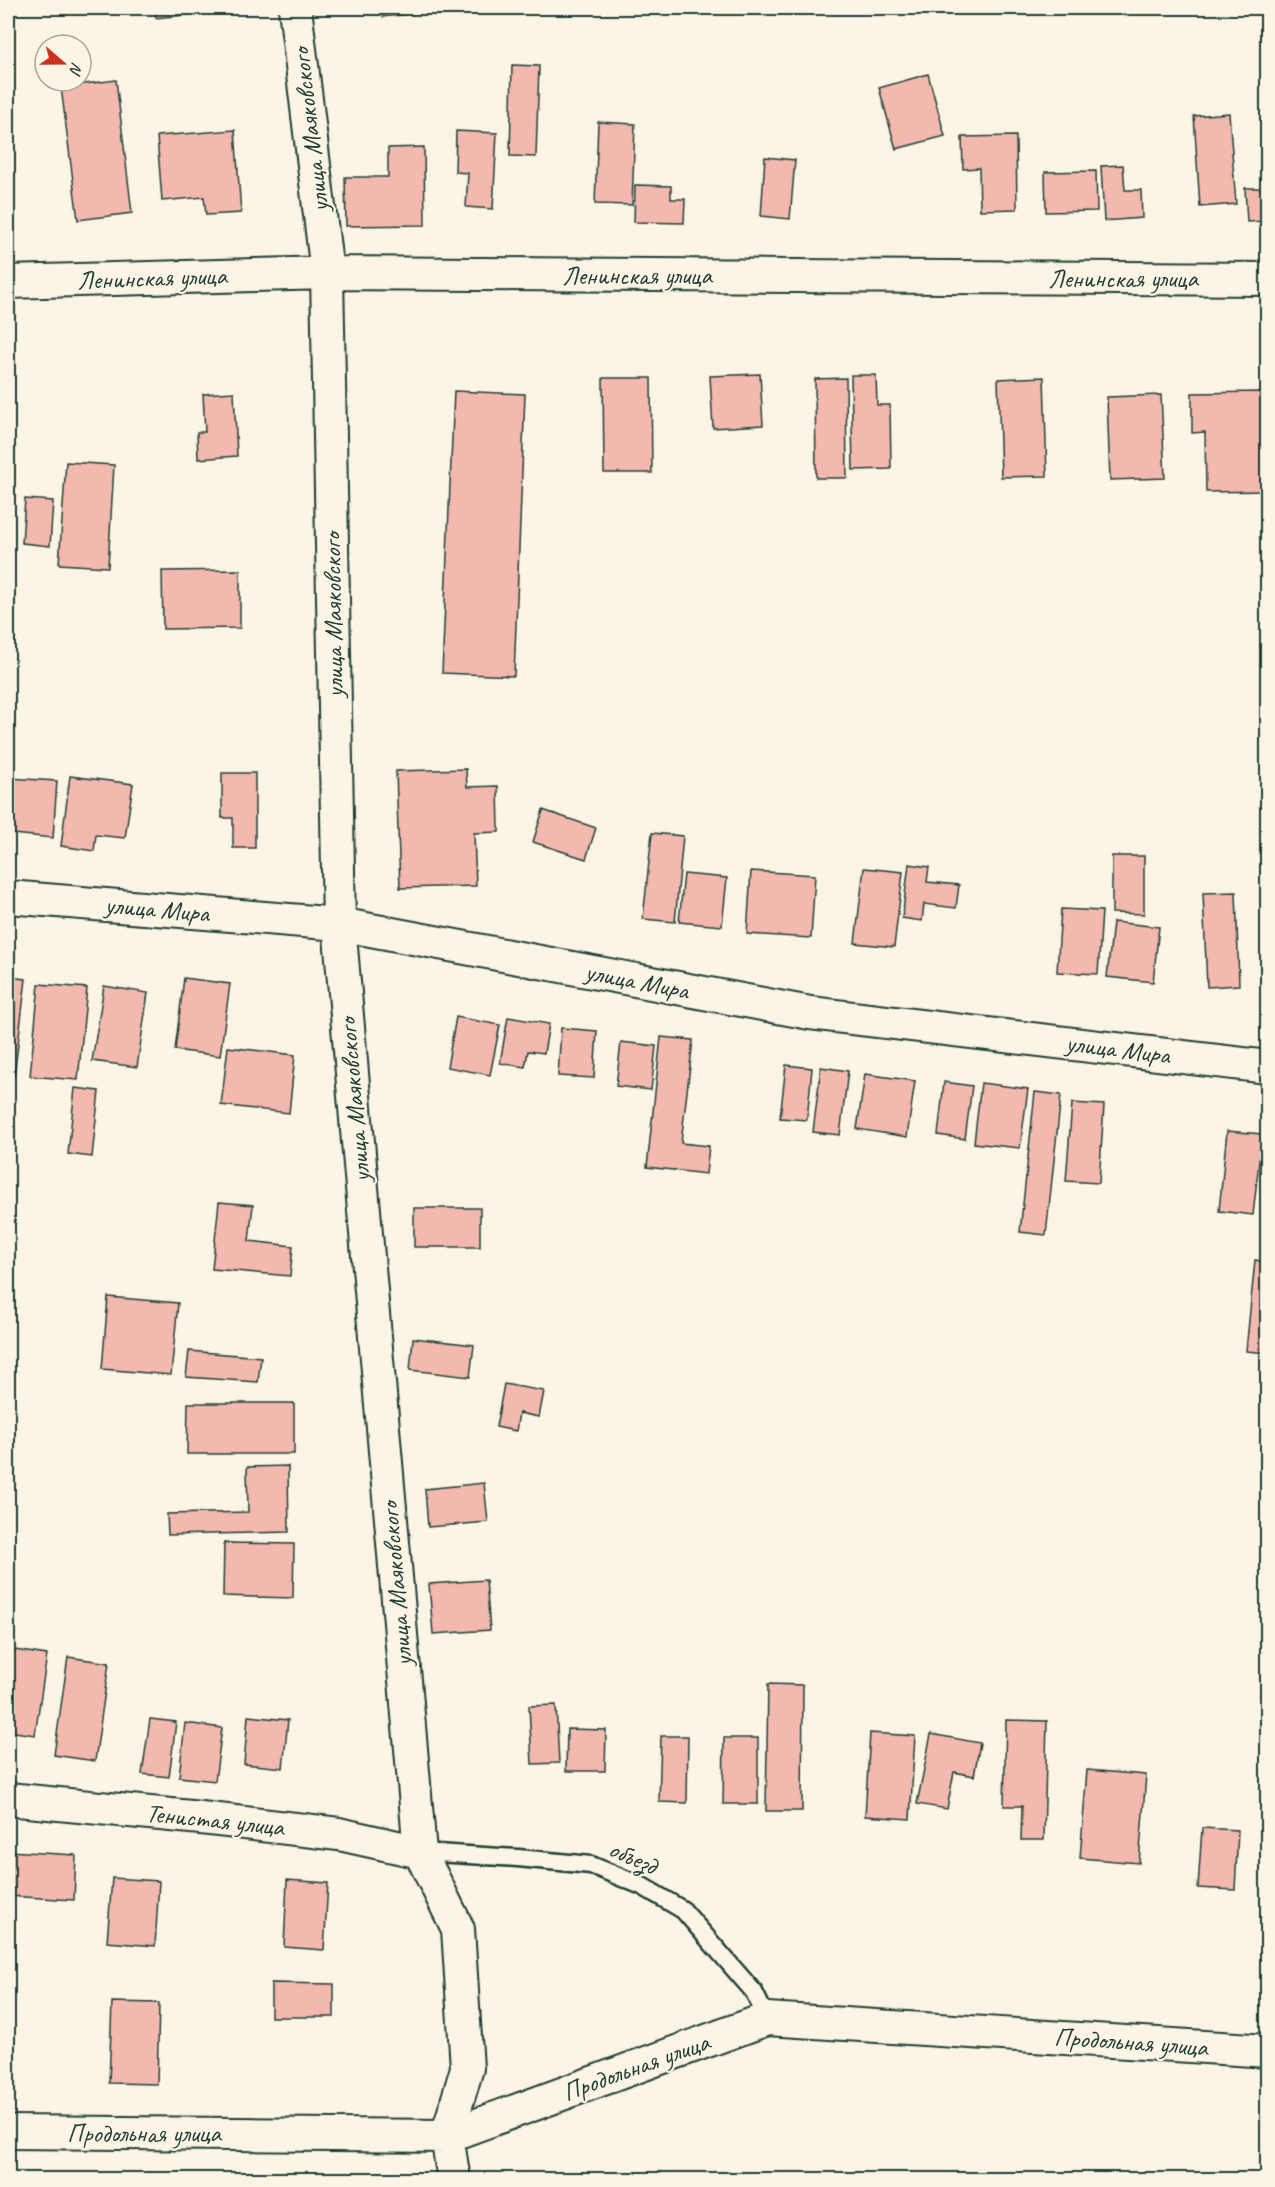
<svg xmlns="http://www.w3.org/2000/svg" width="1275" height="2187" font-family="Caveat,sans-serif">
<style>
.building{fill:#f3b9af;stroke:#1f3d34;stroke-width:1.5}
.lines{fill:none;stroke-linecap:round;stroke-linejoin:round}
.service-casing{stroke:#1f3d34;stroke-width:21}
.minor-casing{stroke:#1f3d34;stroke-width:36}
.service{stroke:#fcf5e5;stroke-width:16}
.minor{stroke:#fcf5e5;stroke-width:32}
.labels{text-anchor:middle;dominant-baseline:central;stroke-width:4.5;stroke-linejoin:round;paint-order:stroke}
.street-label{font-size:26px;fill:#1f3d34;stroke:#fcf5e5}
</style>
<rect width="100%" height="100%" fill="#fcf5e5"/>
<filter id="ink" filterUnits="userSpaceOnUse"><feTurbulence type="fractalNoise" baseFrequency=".0167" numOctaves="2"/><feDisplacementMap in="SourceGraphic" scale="12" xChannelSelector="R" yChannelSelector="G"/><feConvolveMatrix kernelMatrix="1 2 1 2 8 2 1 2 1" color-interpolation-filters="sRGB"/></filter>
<g filter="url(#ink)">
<path class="building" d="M155,8H203L204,13L156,18Z
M382,8H423L424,12L383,17Z
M512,65L539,66L536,157L510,156Z
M928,74L945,136L896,149L879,88Z
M116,80L132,213L78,220L61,87Z
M1229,113L1236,204L1200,207L1194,116Z
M598,122L635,124L632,205L595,204Z
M235,130L241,213L206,215L204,197L162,201L157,136Z
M456,131L497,133L493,209L466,207L468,173L455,172Z
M1016,136L1017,209L980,210L979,168L963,169L962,137Z
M424,147L425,225L346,226L345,177H388V148Z
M765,157L795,160L790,219L761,216Z
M1123,165L1125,190H1141L1142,218L1104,221L1101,166Z
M1096,171L1097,211L1046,212L1045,172Z
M635,185L671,186V199H685L684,223L634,222Z
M1245,188H1263L1264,202L1268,201V221L1247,222Z
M760,374L763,425L713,428L710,376Z
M851,375H876L877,405H890L891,469L853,470Z
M1044,377L1047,476L1001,477L998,379Z
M603,378H651L652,473H604Z
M846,378L847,478H816L815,379Z
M454,391L525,394L514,676L442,673Z
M234,392L237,456L198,459L197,432H205L203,394Z
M1261,392V416H1268V491L1206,492L1205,432L1192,433V393Z
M1161,395L1165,478L1110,480L1107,397Z
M66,462L114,465L108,567L59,564Z
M25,499L53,501L50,546L22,543Z
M240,570V628L163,629L162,571Z
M466,769L467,787L498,786L499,832L474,833L476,886L400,888L396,771Z
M222,773H255V848H233V818H222Z
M70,776L133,784L125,838L96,835L94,851L61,846Z
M8,778L57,781L53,838L13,834L15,807L8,806Z
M543,810L596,828L586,859L533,842Z
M652,833L683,836L675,922L643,919Z
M1112,856H1144V914L1112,913Z
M909,864L929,867L927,882L959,885L956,908L924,904L922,921L902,918Z
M864,868L903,872L894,947L855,943Z
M751,871L815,875L811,938L747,934Z
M684,874L727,878L722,926L679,922Z
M1236,892L1239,985L1207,987L1203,893Z
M1061,909L1102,911L1098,974L1057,972Z
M1113,922L1159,927L1153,982L1107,977Z
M8,977L26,979L14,1077L8,1076Z
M184,978L230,984L220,1056L175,1050Z
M39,984L87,988L78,1080L30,1076Z
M104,986L148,993L137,1067L92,1061Z
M456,1017L500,1025L490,1075L447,1067Z
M508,1017L549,1024L544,1053L528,1051L525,1067L500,1063Z
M561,1028L597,1031L594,1078L558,1076Z
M661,1037L693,1040L681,1143L709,1146L706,1174L647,1167Z
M621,1042L656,1046L651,1090L616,1086Z
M228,1047L295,1055L289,1113L221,1105Z
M786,1065L812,1068L807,1120L780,1118Z
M821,1067L848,1071L840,1135L813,1132Z
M865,1074L915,1081L907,1137L857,1129Z
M944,1082L972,1086L965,1139L938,1135Z
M981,1083L1028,1089L1020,1148L974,1143Z
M75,1088L99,1091L92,1157L68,1154Z
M1035,1092L1061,1095L1046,1235L1020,1232Z
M1072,1103L1104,1105L1099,1183L1066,1181Z
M1227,1131L1262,1134L1253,1215L1219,1211Z
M219,1202L253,1205L249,1241L293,1246L290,1276L212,1269Z
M414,1208H480V1247H414Z
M1255,1260L1268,1262V1353L1246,1351Z
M108,1297L178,1303L171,1375L102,1369Z
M413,1338L474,1345L470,1377L410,1370Z
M189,1351L261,1357L258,1382L186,1377Z
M504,1384L544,1391L539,1417L519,1413L516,1431L496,1427Z
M188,1403H294V1454H187Z
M288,1466L289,1532L168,1535L167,1514L248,1512L247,1467Z
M484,1483L488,1522L428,1527L425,1489Z
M224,1543L294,1544L293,1598L223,1596Z
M486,1580L490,1630L433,1634L429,1584Z
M8,1649L47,1655L35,1735L8,1731Z
M68,1657L109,1663L95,1761L54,1755Z
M768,1684L803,1685L802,1811H766Z
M556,1705L559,1763L532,1764L529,1706Z
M248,1716L288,1720L283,1768L244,1764Z
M150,1719L176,1722L169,1777L142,1774Z
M1006,1720L1047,1721L1044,1840H1021L1022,1806H1004Z
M185,1723L222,1728L215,1781L179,1777Z
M567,1729L606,1730L605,1771H566Z
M870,1733L915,1736L910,1819L865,1816Z
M931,1734L980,1743L974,1776L954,1772L947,1809L917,1804Z
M661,1736H688L687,1803L659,1802Z
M724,1738H758V1804H723Z
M1087,1770L1146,1775L1139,1863L1080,1858Z
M1202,1828L1238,1830L1235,1890L1198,1888Z
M8,1851L76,1855L74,1900L8,1896Z
M112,1878L159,1881L155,1946L107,1942Z
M287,1880L328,1883L324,1950L284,1947Z
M271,1983L334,1984V2017H271Z
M112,2002L159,2003L157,2084L109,2083Z"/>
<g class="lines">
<defs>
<path id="service" d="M420,1852L518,1858L591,1865L642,1886L683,1910L754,1992L767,2019"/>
<path id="minor" d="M295,8L327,273L339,924L420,1852L458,1929L467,2068L447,2136L454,2180
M8,282L327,273L1268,279
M8,897L339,924L810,1013L1268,1067
M8,1799L201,1818L339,1834L420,1852
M8,2132L447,2136L767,2019L1268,2051"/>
</defs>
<use href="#service" class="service-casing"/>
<use href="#minor" class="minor-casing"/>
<use href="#service" class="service"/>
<use href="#minor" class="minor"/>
</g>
</g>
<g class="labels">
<g class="street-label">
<text transform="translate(310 130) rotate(-97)">улица Маяковского</text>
<text x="637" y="275">Ленинская улица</text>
<text transform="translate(152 278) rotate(-2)">Ленинская улица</text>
<text x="1123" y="278">Ленинская улица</text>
<text transform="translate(333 615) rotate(-91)">улица Маяковского</text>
<text transform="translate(157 909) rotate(5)">улица Мира</text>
<text transform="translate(637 981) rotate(11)">улица Мира</text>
<text transform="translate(1118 1049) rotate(7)">улица Мира</text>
<text transform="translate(354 1100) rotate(-95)">улица Маяковского</text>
<text transform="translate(396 1584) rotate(-95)">улица Маяковского</text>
<text transform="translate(215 1820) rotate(6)">Тенистая улица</text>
<text transform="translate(633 1857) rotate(24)">объезд</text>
<text transform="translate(1131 2042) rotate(4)">Продольная улица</text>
<text transform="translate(636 2067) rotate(-20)">Продольная улица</text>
<text x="144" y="2133">Продольная улица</text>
</g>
</g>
<rect width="1275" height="2187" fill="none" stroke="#fcf5e5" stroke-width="30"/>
<rect x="15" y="15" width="1245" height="2157" fill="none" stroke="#1f3d34" stroke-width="2" filter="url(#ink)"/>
<g transform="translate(63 63) rotate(110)"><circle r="28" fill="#fcf5e5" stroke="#a4ab9e" stroke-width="1.5"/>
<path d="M0-4.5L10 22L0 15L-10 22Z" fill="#c8321e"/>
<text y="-9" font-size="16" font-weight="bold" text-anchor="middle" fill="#1f3d34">N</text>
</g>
</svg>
